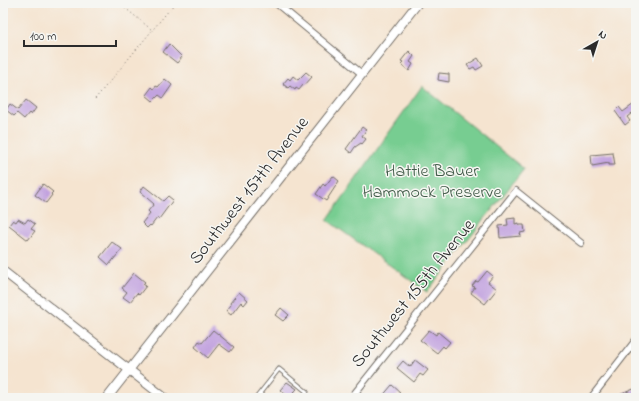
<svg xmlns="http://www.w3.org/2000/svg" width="639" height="401" font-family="'Indie Flower',sans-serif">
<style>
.green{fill:#77cd91;stroke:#517c5e}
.building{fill:#c2a3df}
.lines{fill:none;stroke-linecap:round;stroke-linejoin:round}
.service-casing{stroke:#726c65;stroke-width:5}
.minor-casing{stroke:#726c65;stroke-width:8}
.tertiary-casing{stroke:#726c65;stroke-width:10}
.path{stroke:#726c65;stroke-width:1;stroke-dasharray:1 3;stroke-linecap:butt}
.service{stroke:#fff;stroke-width:3}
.minor{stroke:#fff;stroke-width:6}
.tertiary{stroke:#fff;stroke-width:8}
.labels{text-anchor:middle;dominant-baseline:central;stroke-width:3;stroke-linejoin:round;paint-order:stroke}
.park-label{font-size:18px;fill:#425c4a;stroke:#f6f6f2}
.street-label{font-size:18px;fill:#2b2b2b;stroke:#f6f6f2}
</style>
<rect width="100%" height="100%" fill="#f6f6f2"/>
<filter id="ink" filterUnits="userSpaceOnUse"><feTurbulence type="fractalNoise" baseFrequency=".025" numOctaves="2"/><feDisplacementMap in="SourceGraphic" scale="8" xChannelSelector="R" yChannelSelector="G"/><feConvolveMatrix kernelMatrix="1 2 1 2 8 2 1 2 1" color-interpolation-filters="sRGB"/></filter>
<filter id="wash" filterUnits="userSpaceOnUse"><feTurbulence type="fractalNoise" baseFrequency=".012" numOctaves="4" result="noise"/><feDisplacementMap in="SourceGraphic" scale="16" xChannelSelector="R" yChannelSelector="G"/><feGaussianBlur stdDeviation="0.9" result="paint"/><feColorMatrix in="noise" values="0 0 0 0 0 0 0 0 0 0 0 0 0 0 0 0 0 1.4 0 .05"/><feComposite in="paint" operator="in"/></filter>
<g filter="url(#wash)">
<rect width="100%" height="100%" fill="#f5e4d0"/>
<path class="green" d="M422,86L524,169L427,292L327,220Z"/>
<g id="blocks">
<path class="building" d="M169,44L182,57L177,63L163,52Z
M409,51L414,56L410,62L413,64L409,71L401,64L403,62L401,61Z
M478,58L483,66L476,70L474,67L470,69L467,65Z
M306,72L312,77L304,86L303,85L299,90L296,88L295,90L290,86L288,88L283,84L288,78L290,80L293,76L298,80Z
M439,73L449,74V82L438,80Z
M165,79L172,85L163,98L159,95L153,101L146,95L152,87L154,89L156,86L158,87Z
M26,100L36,108L31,115L29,113L24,119L17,113L14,116L6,110L10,104L18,110Z
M634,104L636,107V110L627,117L630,121L625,125L615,111L619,107L623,112Z
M362,127L366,130L362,136L366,139L362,144L361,143L355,147L351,153L346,149Z
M613,153L615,165H609V163L592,166L591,155Z
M333,176L339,181L326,201L316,194L323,184L325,186Z
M43,184L53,192L51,194L52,195L46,203L35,195Z
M144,186L163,201L168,196L173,200L159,219L157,218L151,226L150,225L147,228L142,223L150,213L148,211L154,204L140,192Z
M515,218V224L519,223V225H524L525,232L520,233L521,236L500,238L499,226L508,225L507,219Z
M18,219L25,223L28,219L35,224L31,229L35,231L28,240L9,225L13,220L16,222Z
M112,242L122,249L109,265L100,257Z
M487,271L493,276L488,282L497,289L485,304L471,293L475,287L472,286L476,281L478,282Z
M134,273L145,282L143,284L146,286L139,295L137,293L130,302L123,297L127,292L122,288Z
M239,292L248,300L244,305L241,302L231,315L226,311L231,305L230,303Z
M281,308L289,315L283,321L275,315Z
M213,330L234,347L230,352L219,344L208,358L195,347L199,341L202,343Z
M429,330L436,335L438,332L450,342L445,348L443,346L437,353L420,340Z
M415,360L428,370L423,376L420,374L414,382L397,368L403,361L410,367Z
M287,382L297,389L294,392L300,396L299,398H290L280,390Z
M392,385L400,392L395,398H381Z
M636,388V398H612Z"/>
</g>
</g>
<g filter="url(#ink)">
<use href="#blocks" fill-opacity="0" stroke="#726c65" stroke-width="1"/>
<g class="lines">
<defs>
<path id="service" d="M260,393L266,398
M256,398L279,369L307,392L302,398"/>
<path id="minor" d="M276,3L362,74
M351,398L516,191L581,243
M591,398L636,340"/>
<path id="tertiary" d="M3,271L165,398
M107,398L418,3"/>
</defs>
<use href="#service" class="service-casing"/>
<use href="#minor" class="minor-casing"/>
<use href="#tertiary" class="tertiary-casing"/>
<path class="path" d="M119,3L152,30
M95,99L175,3"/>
<use href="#service" class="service"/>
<use href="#minor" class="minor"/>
<use href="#tertiary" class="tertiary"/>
</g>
</g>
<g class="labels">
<g class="park-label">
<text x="432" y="172">Hattie Bauer<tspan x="432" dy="21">Hammock Preserve</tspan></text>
</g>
<g class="street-label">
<text transform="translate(250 191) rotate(-52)">Southwest 157th Avenue</text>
<text transform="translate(414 294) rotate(-51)">Southwest 155th Avenue</text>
</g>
</g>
<rect width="639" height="401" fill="none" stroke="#f6f6f2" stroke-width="16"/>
<g transform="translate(597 42) rotate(39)" stroke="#f6f6f2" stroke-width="3" paint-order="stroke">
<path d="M0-3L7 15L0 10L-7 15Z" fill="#2b2b2b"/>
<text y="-6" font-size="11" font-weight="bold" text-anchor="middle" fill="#2b2b2b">N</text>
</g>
<path d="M24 40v6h92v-6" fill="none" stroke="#2b2b2b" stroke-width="2"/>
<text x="30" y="40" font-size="12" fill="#2b2b2b" stroke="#f6f6f2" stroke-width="3" paint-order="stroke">100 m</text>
</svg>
